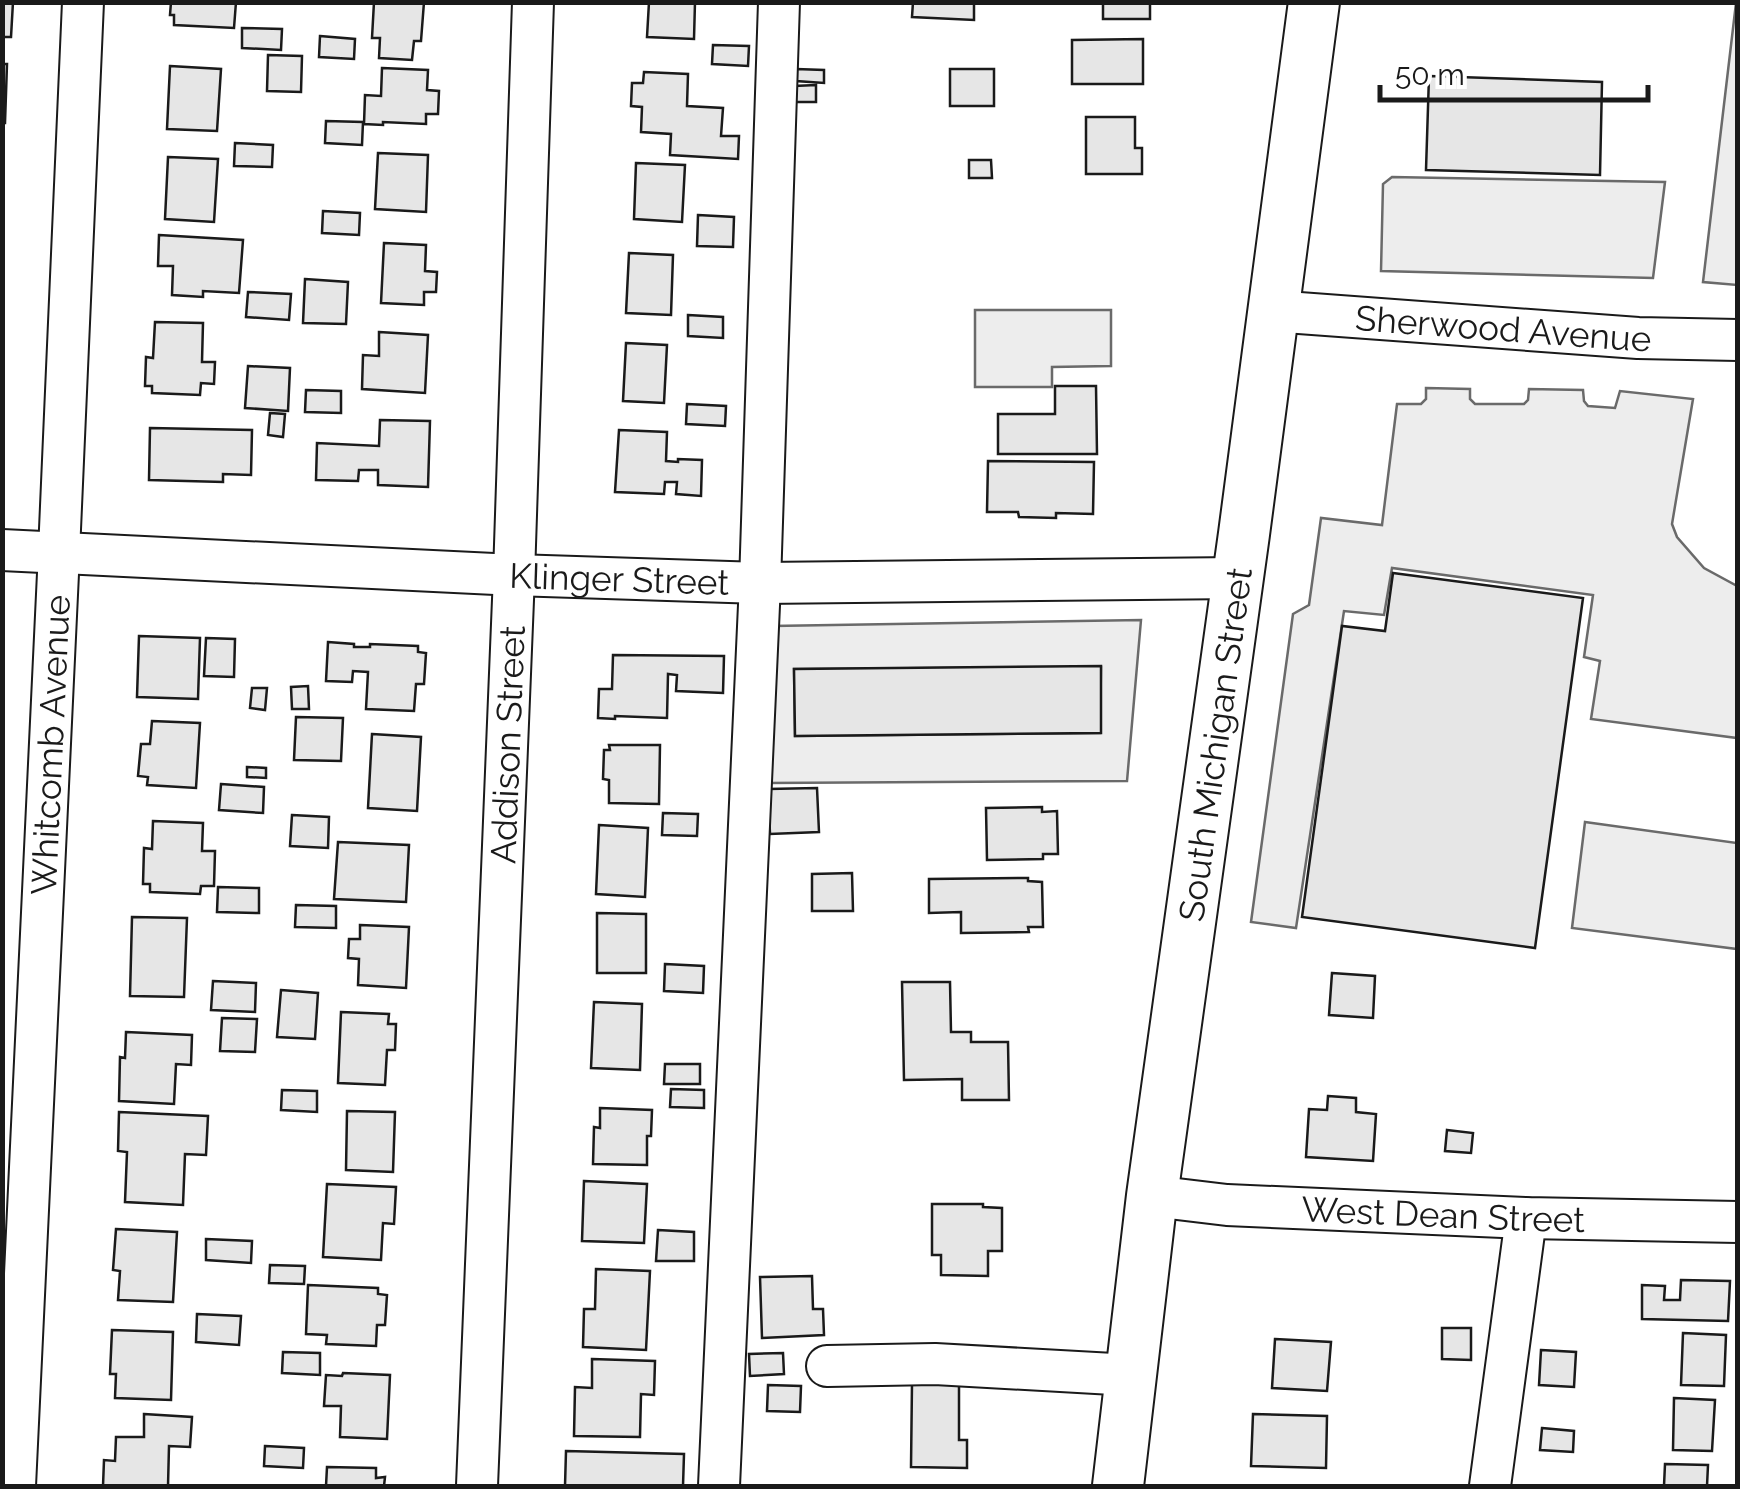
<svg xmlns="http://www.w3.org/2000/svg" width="1740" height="1489" font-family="Raleway,sans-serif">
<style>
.parking{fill:#ededed;stroke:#6a6a6a;stroke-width:2.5;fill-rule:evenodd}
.building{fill:#e6e6e6;stroke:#1a1a1a;stroke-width:2.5}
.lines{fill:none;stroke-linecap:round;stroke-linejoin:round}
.minor-casing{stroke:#1a1a1a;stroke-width:44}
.major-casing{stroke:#1a1a1a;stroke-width:54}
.minor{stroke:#fff;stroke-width:40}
.major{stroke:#fff;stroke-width:50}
.labels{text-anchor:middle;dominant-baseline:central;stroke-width:8;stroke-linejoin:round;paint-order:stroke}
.street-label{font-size:35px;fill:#1a1a1a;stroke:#fff}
</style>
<rect width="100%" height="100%" fill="#fff"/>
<path class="parking" d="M1736,3L1738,4L1737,285L1703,282Z
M1392,177L1665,182L1653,278L1381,271L1383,184Z
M975,310H1111V366L1052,367V387H975Z
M1426,388L1470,389V399L1475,404H1524L1528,400L1529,389L1583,390L1584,401L1588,406L1615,408L1620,391L1693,399L1672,524L1677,537L1704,568L1737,586V738L1591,719L1600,661L1584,657L1593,595L1392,568L1384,615L1344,611L1296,928L1251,922L1293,614L1309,605L1321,518L1382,525L1397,404H1421L1426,399Z
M1141,620L1127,781L767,783L772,626ZM1101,667L1100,733L795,736L794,669Z
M1585,822L1737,843V949L1572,928Z"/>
<path class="building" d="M2,2H13L11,37H2Z
M171,2H236L234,28L174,25V15H170Z
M374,2H424L421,41H414L412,60L379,58L380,38H372Z
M649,2H695L694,39L647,37Z
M913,2H974V20L912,17Z
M1103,2H1150V19H1103Z
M242,28L282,29L281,50L242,48Z
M320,36L355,39L354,59L319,57Z
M1143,39V84H1072V40Z
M713,45L749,46L748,66L712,64Z
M268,55L302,56L301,92L267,91Z
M2,64H7L5,123H2Z
M170,66L221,69L217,131L167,129Z
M382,68L428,70L427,90L439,91L438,114H426V124L383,122V125L364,124L365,95L381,96Z
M796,69L824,70V83L796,81Z
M950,69H994V106H950Z
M644,72L688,74L687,106L723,108L721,136H739L738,159L670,155L671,134L641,132L642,107L631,106L632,83H643Z
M1429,76L1602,82L1600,175L1426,170Z
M816,85V102H795L794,86Z
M1086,117H1135V148H1142V174H1086Z
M326,121L363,122L362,145L325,143Z
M235,143L273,145L272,167L234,166Z
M378,153L428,155L426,212L375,209Z
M168,157L218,159L214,222L165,219Z
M969,160H991L992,178H969Z
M636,163L685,165L682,222L634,219Z
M323,211L360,213L359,235L322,233Z
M698,215L734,217L733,247L697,246Z
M159,235L243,240L239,293L203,291V297L172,295L173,266H158Z
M384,243L426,245L425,271L437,272L436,292H424V305L381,303Z
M629,253L673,255L671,315L626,313Z
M305,279L348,282L346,324L303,323Z
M248,292L291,294L289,320L246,317Z
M688,315L723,317V338L688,336Z
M155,322L203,323L202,362H215L214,384L201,383L200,395L152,393V386H145L146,357L153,358Z
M379,332L428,335L425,393L362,389L363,355L379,356Z
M626,343L667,345L664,403L623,401Z
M248,366L290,368L288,411L245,408Z
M1055,386H1096L1097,454H998V414H1055Z
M306,390L341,391V413L305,412Z
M687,404L726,406L725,426L686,424Z
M270,413L285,414L283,437L268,435Z
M380,420L430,421L428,487L378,485V470H359L358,481L316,480L317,443L379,446Z
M150,428L252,430L251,475L223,474V482L149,480Z
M619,430L667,432L666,461L678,462V459L702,460L701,496L676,494L677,482H665L664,494L615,492Z
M988,461L1094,462L1093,514L1056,513V518L1019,517L1018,512H987Z
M1393,573L1583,598L1535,948L1302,917L1342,626L1385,631Z
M139,636L200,638L198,699L137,697Z
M206,638L235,639L234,677L204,676Z
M328,642L354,644V647H370V644L418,646V652L426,653L424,684H416L414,711L366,709L368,672L353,671L352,682L326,681Z
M613,655L724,656L723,693L676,691L677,675L668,674L667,718L615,716V719L598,718L599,689H612Z
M1101,666V733L795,736L794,669Z
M308,686L309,709H292L291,687Z
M252,688H267L265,710L250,708Z
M296,717L343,718L341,761L294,760Z
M152,721L200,723L196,788L147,785L148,777L138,776L141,744H150Z
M372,734L421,737L417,811L368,808Z
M609,745H660L659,804L609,803V780L603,779L604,750H610Z
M247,767L266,768V778L247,777Z
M221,784L264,787L263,813L219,810Z
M817,788L819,832L770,834L768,789Z
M1042,807V812L1057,811L1058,854H1043V859L987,860L986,808Z
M663,813L698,814L697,836L662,835Z
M292,815L329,817L328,848L290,846Z
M153,821L203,823L202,851H215L214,886H201L200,894L150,892V884H143L144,848L152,849Z
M599,825L648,828L645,897L596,894Z
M338,842L409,845L406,902L334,899Z
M852,873L853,911H812V874Z
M1028,878V881L1042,882L1043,927H1028L1029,932L961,933V912L929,913V879Z
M218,887L259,888V913L217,912Z
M296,905L336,906V928L295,927Z
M597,913L646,914V973H597Z
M132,917L187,918L184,997L130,996Z
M360,925L409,927L406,988L358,985L359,959L348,958L349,939H360Z
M665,964L704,966L703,993L664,991Z
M1332,973L1375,976L1373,1018L1329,1015Z
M213,981L256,983L255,1012L211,1010Z
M902,982H950L951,1032H971V1042H1008L1009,1100H962V1079L904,1080Z
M281,990L318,993L315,1039L277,1037Z
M594,1002L642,1004L640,1070L591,1068Z
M341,1012L389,1014L388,1024H396L395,1050H387L385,1085L338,1083Z
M222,1018L257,1019L255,1052L220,1051Z
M126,1032L192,1035L191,1065L176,1064L174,1104L119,1101L120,1057L125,1058Z
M665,1064H700V1084H664Z
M671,1089L704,1090V1108L670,1107Z
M282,1090L317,1091V1112L281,1110Z
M1328,1096L1356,1098V1112L1376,1114L1373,1161L1306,1157L1309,1109L1327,1110Z
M600,1108L652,1110L651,1136H647V1165L593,1164L594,1127L600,1128Z
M347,1111L395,1112L393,1172L346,1170Z
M119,1112L208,1116L206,1155L185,1154L183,1205L125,1202L127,1152L118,1151Z
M1447,1130L1473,1133L1471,1153L1445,1151Z
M584,1181L647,1184L644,1243L582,1241Z
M327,1184L396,1187L394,1224L383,1223L381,1260L323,1257Z
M932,1204H983V1207L1002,1208V1251H988V1276L941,1275V1255H932Z
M116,1229L177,1232L173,1302L118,1300L120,1271L113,1270Z
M658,1230L694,1232V1261H656Z
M206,1239L252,1241L251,1263L206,1260Z
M270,1265L305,1266L304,1284L269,1283Z
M596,1269L650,1271L646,1350L583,1347L584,1309H595Z
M812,1276L813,1309H823L824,1335L762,1338L760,1277Z
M1681,1280L1730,1281L1728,1321L1642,1319V1285L1665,1286L1664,1300H1680Z
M308,1285L378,1288V1294L387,1295L385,1325H377L376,1346L326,1344L327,1335L306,1334Z
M197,1314L241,1316L239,1345L196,1342Z
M1442,1328H1471V1360L1442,1359Z
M112,1330L173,1332L171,1400L115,1398L116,1374H110Z
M1683,1333L1726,1335L1724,1386L1681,1385Z
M1275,1339L1331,1342L1327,1391L1272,1388Z
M1541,1350L1576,1352L1574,1387L1539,1385Z
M283,1352L320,1353V1375L282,1373Z
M783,1353L784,1374L750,1376L749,1354Z
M592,1359L655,1361L654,1395L641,1394L640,1437L574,1436L575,1387L592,1388Z
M343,1373L390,1375L387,1439L340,1437L341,1406H324L326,1375L342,1376Z
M912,1383L959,1384V1440H967V1468L911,1467Z
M768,1385L801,1386L800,1412L767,1411Z
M1674,1398L1715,1400L1712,1451L1673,1450Z
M144,1414L192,1417L190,1447L169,1446L168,1486H103L104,1460L115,1461L116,1437H144Z
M1253,1414L1327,1416L1326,1468L1251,1466Z
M1542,1428L1574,1431L1573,1452L1540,1450Z
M265,1446L304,1448L303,1468L264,1466Z
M566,1451L684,1454L683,1486H565Z
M1665,1464L1708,1465L1707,1486H1664Z
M327,1467L376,1468V1478L385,1477L384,1486H326Z"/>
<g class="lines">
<defs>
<g id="minor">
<path id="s1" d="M1272,311L1638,338L1738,340"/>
<path id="s2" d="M2,550L514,575L760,583L1238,578"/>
<path id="s3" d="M1152,1196L1227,1205L1526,1218L1738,1222"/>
<path d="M827,1366L935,1364L1131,1375"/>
<path id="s4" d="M15,1486L59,552L83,2"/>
<path id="s5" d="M477,1486L514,575L533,2"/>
<path d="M719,1486L760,583L779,2"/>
<path d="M1490,1486L1526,1218"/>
</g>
<g id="major">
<path id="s6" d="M1118,1486L1152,1196L1244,534L1314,2"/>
</g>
</defs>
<use href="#minor" class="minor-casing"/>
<use href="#major" class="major-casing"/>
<use href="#minor" class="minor"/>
<use href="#major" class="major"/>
</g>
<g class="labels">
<g class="street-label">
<text stroke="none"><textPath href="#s1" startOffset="232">Sherwood Avenue</textPath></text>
<text stroke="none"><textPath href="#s2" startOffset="618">Klinger Street</textPath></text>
<text stroke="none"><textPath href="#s6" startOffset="748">South Michigan Street</textPath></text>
<text stroke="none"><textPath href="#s4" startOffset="742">Whitcomb Avenue</textPath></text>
<text stroke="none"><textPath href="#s5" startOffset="742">Addison Street</textPath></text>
<text stroke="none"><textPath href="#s3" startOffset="292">West Dean Street</textPath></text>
</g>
</g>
<rect width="1740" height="1489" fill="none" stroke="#1a1a1a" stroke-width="10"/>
<path d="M1380 85v15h268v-15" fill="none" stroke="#1a1a1a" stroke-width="5"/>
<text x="1395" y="85" font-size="30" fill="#1a1a1a" stroke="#ffffff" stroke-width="8" paint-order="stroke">50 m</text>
</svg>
